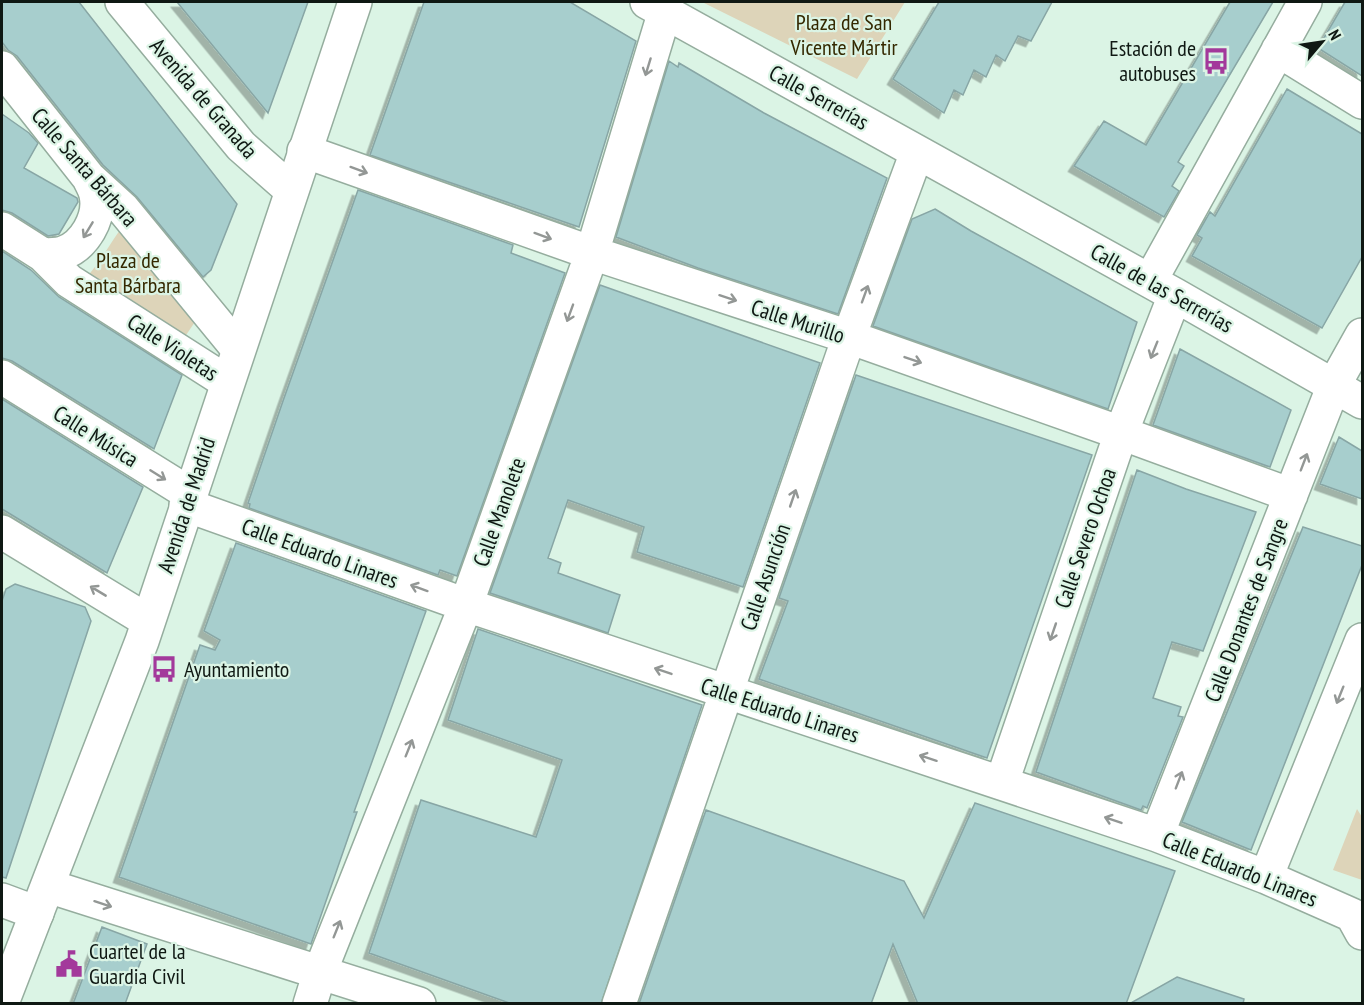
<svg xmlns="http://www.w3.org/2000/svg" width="1364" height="1005" font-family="'PT Sans Narrow',sans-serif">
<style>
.green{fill:#ddd4b9}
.building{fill:#a7cecd;stroke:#88a6a5;stroke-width:1.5;filter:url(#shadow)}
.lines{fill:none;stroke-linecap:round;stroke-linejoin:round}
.minor-casing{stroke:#95ad9e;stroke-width:36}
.major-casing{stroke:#95ad9e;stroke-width:36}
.minor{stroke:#fff;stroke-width:33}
.major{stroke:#fff;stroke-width:33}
.oneway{stroke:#939795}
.labels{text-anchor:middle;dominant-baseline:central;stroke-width:4.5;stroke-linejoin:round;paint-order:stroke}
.park-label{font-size:22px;fill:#342800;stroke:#dbf4e5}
.poi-label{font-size:22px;fill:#0f1813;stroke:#dbf4e5;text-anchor:start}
.street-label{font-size:22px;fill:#0f1813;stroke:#dbf4e5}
</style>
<defs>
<filter id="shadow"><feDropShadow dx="-5.5" dy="5.5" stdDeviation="0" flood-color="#0004"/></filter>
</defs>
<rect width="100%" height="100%" fill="#dbf4e5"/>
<path class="green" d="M702,2H905L857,79Z
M126,222L201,313L180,344L84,280C101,262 111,241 126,222Z
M1357,809L1362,817V880L1333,870Z"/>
<path class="building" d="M2,2H79L237,204L211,270L203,277L137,197L103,165L17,56L8,50L2,42Z
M177,2H308L268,113Z
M424,2H570L636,41L579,227L370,155Z
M939,2H1052L1031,41L1018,36L1005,61L996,55L986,77L974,70L963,95L954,90L944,113L893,79Z
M1230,2H1273L1178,162L1184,166L1172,186L1179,191L1164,217L1074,166L1104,121L1146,145Z
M1345,2H1362V76L1318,48Z
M669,61L678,67L679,63L764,113L887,178L838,314L698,268L616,237Z
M1287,89L1362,134V257L1322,328L1192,256L1202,238L1197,235L1210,212L1215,216Z
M2,114L29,133L38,143L24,168L77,198L78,202L59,234L48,236L12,213L2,210Z
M358,190L513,245L511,253L565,273L457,576L440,570L438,575L249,508L250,504L248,503L283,401Z
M935,209L971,231L1137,322L1108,409L873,326L912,219Z
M2,251L31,270L59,297L182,375L154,449L12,361L2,358Z
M600,285L820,363L743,587L637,552L644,527L568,500L548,558L561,563L558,573L620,595L608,633L490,593Z
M1180,349L1291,410L1270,467L1153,425Z
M856,375L1092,455L987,758L759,679L788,601L779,598Z
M2,399L143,487L107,573L2,509Z
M1339,437L1362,451V499L1320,484Z
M1137,470L1186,489L1256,512L1203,651L1172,642L1153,698L1181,707L1178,716L1183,717L1147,808L1143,806L1141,810L1036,772Z
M1303,527L1362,546V565L1251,850L1182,822Z
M236,543L426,611L354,812H357L311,944L119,877L200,645L215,650L220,640L204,631Z
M15,584L85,607L91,621L6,878L2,877V601L6,589Z
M478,629L702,705L601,1004H512L369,953L421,800L536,837L547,805L562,760L448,720Z
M975,803L1175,871L1126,1004H918L893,944L871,1004H639L706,810L904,881L924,918Z
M102,927L147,944L125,1004H73Z
M1177,977L1244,999L1243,1004H1129Z"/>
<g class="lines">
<defs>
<path id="minor" d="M122,2L241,146L291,190
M647,2L1175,295L1362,402
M1278,50L1362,102
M2,68L89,178L123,209L238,349
M304,151L592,253L849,337L1121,433L1291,495
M2,229L43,255L69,281L227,382
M43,255C49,255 57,255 63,253C84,246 101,218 96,195C95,189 91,183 89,178
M1150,281L1305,2
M2,377L190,494
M186,505L466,605L1157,835L1266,877L1352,915L1362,933
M2,532L148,621
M1002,782L1121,433L1175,295
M1157,835L1334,385L1362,335
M1266,877L1362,640
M48,886L419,1004
M2,900L37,913
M310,1004L320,972L466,605L592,253L665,11
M619,1004L849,337L917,152"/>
<path id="major" d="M2,1003L142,641L355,2"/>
</defs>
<use href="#minor" class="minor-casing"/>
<use href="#major" class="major-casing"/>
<use href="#minor" class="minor"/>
<use href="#major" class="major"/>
</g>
<defs><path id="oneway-shaft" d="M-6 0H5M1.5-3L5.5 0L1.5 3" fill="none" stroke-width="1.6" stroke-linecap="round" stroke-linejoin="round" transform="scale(1.5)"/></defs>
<g class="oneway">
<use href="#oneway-shaft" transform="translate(648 67) rotate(107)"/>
<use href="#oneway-shaft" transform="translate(359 170) rotate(20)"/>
<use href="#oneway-shaft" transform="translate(88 230) rotate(121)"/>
<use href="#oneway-shaft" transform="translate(543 236) rotate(20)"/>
<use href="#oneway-shaft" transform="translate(865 294) rotate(-70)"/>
<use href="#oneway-shaft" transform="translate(728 298) rotate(18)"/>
<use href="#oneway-shaft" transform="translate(570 313) rotate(110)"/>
<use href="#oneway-shaft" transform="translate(1154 350) rotate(112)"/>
<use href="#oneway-shaft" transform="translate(913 360) rotate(19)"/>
<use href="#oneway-shaft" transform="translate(1304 462) rotate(-69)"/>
<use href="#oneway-shaft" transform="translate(158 475) rotate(32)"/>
<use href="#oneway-shaft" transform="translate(793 498) rotate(-71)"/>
<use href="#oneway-shaft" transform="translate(419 588) rotate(-160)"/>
<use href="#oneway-shaft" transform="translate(98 591) rotate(-149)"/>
<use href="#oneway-shaft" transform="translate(1053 632) rotate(109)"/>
<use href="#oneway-shaft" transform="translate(663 671) rotate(-161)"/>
<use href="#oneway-shaft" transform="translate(1340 695) rotate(112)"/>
<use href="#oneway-shaft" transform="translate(409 748) rotate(-68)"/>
<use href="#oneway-shaft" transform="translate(928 758) rotate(-162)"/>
<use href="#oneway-shaft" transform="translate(1179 780) rotate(-69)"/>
<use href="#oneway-shaft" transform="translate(1113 820) rotate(-161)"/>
<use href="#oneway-shaft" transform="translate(103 904) rotate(18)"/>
<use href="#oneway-shaft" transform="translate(337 929) rotate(-68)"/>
</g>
<defs>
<symbol id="bus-bare" viewBox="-9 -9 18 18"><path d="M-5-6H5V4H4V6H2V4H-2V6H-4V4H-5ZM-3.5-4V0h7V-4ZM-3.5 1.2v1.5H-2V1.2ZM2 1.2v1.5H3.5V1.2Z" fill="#a3399b" stroke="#dbf4e5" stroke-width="2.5" paint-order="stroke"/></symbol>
<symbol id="civic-bare" viewBox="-9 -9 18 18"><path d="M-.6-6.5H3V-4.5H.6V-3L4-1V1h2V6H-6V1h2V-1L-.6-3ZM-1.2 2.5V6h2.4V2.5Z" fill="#a3399b" stroke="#dbf4e5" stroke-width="2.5" paint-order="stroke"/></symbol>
</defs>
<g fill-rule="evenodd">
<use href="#bus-bare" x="1197" y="42" width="38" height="38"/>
<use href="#bus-bare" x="145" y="650" width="38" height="38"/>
<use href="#civic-bare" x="50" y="945" width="38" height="38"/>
</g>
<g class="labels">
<g class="park-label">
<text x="844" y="22">Plaza de San<tspan x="844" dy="25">Vicente Mártir</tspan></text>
<text x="128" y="260">Plaza de<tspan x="128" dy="25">Santa Bárbara</tspan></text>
</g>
<g class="poi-label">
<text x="1196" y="48" text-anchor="end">Estación de<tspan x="1196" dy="25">autobuses</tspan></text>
<text x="184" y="669">Ayuntamiento</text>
<text x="89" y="951">Cuartel de la<tspan x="89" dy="25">Guardia Civil</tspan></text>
</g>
<g class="street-label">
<text transform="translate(819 97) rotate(29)">Calle Serrerías</text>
<text transform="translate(204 98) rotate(49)">Avenida de Granada</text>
<text transform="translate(85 167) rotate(49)">Calle Santa Bárbara</text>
<text transform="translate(1162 288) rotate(29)">Calle de las Serrerías</text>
<text transform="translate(798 321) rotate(18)">Calle Murillo</text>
<text transform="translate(173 347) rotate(33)">Calle Violetas</text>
<text transform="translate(96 436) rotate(32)">Calle Música</text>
<text transform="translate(186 505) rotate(-72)">Avenida de Madrid</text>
<text transform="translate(499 512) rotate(-70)">Calle Manolete</text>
<text transform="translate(1085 538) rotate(-71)">Calle Severo Ochoa</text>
<text transform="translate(320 553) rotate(20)">Calle Eduardo Linares</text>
<text transform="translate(765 577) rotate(-71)">Calle Asunción</text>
<text transform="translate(1246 610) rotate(-69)">Calle Donantes de Sangre</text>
<text transform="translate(780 710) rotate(18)">Calle Eduardo Linares</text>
<text transform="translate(1240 869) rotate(22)">Calle Eduardo Linares</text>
</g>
</g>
<rect width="1364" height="1005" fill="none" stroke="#0f1813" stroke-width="6"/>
<g transform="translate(1322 42) rotate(61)" stroke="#dbf4e5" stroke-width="4.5" paint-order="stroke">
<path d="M0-4.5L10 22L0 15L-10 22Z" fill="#0f1813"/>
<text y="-9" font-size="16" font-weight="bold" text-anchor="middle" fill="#0f1813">N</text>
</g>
</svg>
